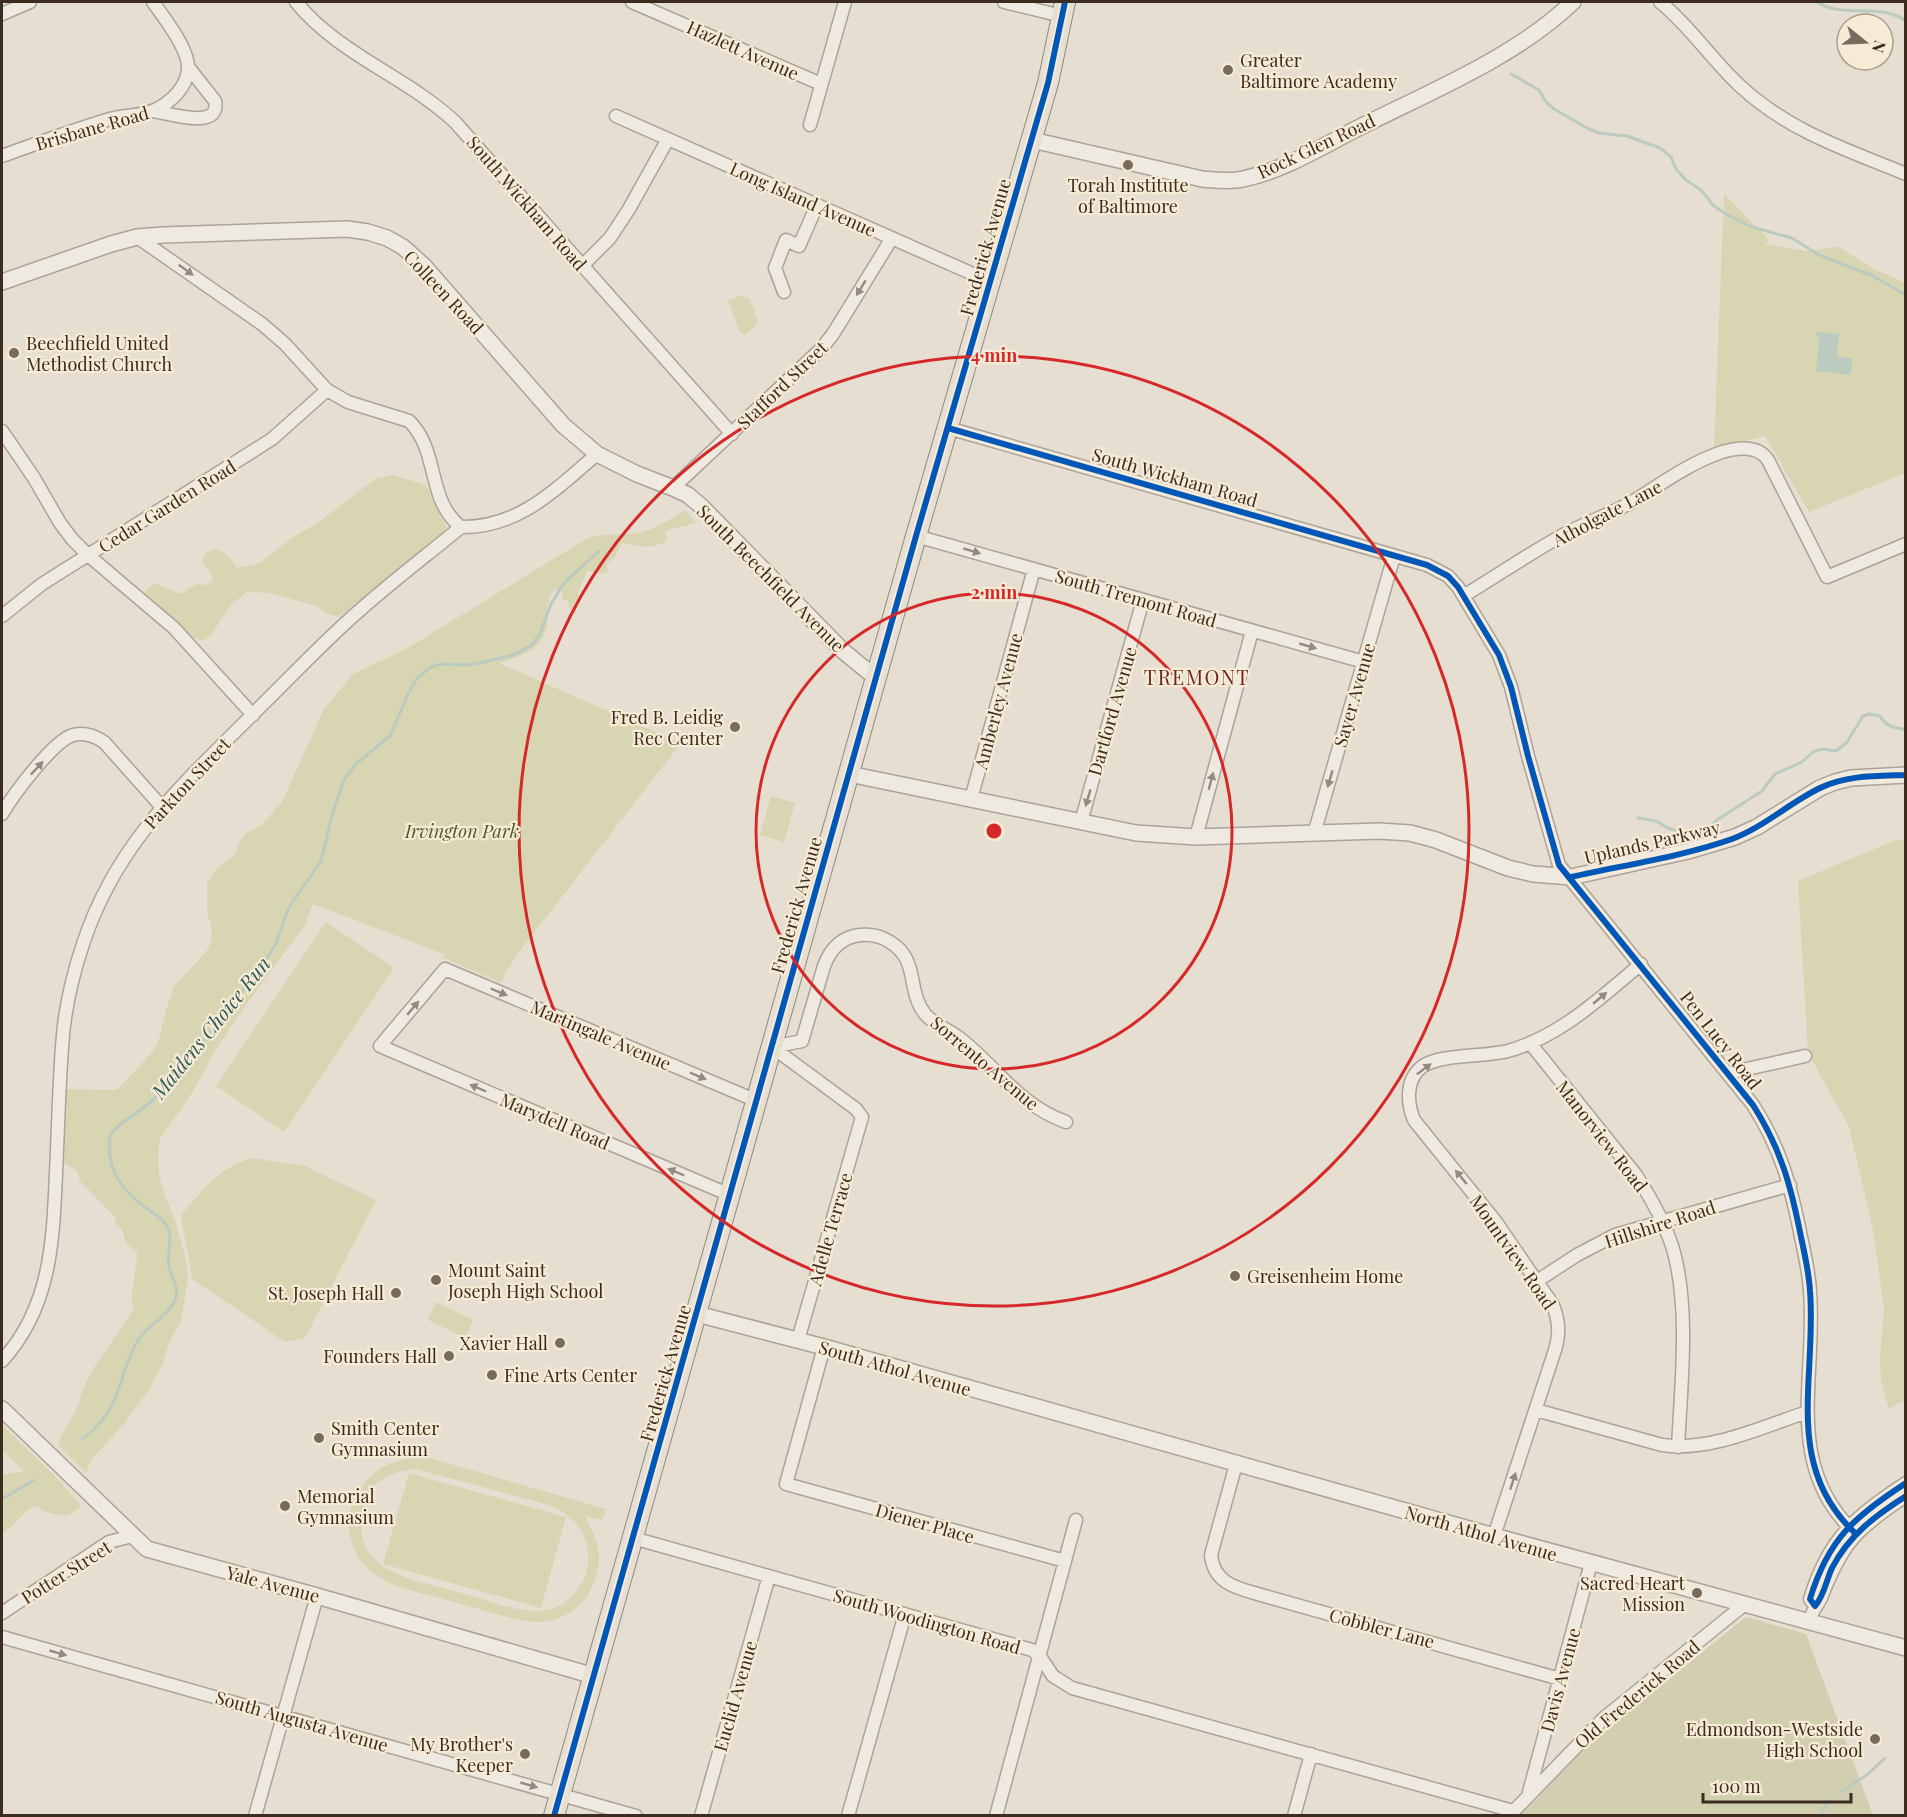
<svg xmlns="http://www.w3.org/2000/svg" width="1907" height="1817" font-family="'Playfair Display',serif">
<style>
.green{fill:#d8d6b2;fill-rule:evenodd}
.cemetery{fill:#d2cfb1}
.water{fill:#bbcbc0}
.lines{fill:none;stroke-linecap:round;stroke-linejoin:round}
.stream{stroke:#bbcbc0;stroke-width:3}
.minor-casing{stroke:#aca398;stroke-width:15}
.tertiary-casing{stroke:#aca398;stroke-width:18}
.primary-casing{stroke:#91897f;stroke-width:22}
.minor{stroke:#eee9e1;stroke-width:12}
.tertiary{stroke:#eee9e1;stroke-width:15}
.primary{stroke:#e6dfd3;stroke-width:20}
.cycleway-casing{stroke:#f7ebd6;stroke-width:10}
.cycleway{stroke:#0057b8;stroke-width:6}
.oneway{fill:#958a80}
.ring{fill:none;stroke:#d62828;stroke-width:3}
.poi-dot{fill:#786a5d;stroke:#f7ebd6;stroke-width:2}
.labels{text-anchor:middle;dominant-baseline:central;stroke-width:4.5;stroke-linejoin:round;paint-order:stroke}
.street-label{font-size:18px;fill:#3c2b1f;stroke:#f7ebd6}
.poi-label{font-size:18px;fill:#3c2b1f;stroke:#f7ebd6;text-anchor:start}
.park-label{font-size:18px;font-style:italic;fill:#4f5925;stroke:#f7ebd6}
.neighbourhood-label{font-size:20px;letter-spacing:1.5px;fill:#6a281d;stroke:#f7ebd6}
.water-label{font-size:20px;font-style:italic;fill:#2e5c56;stroke:#f7ebd6}
.centre{fill:#d62828;stroke:#f7ebd6;stroke-width:3}
.ring-label{font-size:18px;text-anchor:middle;font-weight:bold;fill:#d62828;stroke:#f7ebd6;stroke-width:4.5;stroke-linejoin:round;paint-order:stroke}
</style>
<rect width="100%" height="100%" fill="#e6ded0"/>
<path class="green" d="M1724,194L1769,240L1765,244L1806,251L1839,247L1872,268L1905,283V473L1809,512L1765,436L1714,449Z
M742,295L750,299L758,323L745,335L740,332L728,301Z
M392,475L423,484L428,488L446,527L444,532L339,617L326,613L316,606L270,593L247,592L232,604L210,636L203,641L194,638L144,593L154,583L181,594L196,584L205,585L212,580V574L202,562L206,553L214,549C225,551 231,558 237,568L260,563L289,540L320,521L375,479Z
M685,510L696,523C686,527 674,526 666,532V541C649,551 639,545 621,543L615,558L607,563L608,572L604,574L587,571L579,590L576,613H572L568,601L562,599V591L554,590C546,600 548,609 547,622C546,649 521,656 499,663L681,743L523,947L505,973L501,983L442,957L444,954L313,904L305,925L240,1013L215,1051L194,1090L160,1139L158,1154L159,1176L166,1198L175,1220L187,1263L188,1279L181,1321L169,1343L162,1365L150,1388L127,1420L91,1460L86,1473L58,1445V1442L78,1406L83,1389L95,1366L135,1307L131,1301L137,1257V1252L125,1241L122,1229L117,1226L114,1216L80,1181L77,1171L64,1163L67,1089L117,1090L154,1050L158,1043L166,1010L174,986L206,952L212,940L211,924L207,913V883L216,869L235,854L238,844L246,833L261,825L282,802L324,709L353,674L406,649L588,538C606,532 624,537 642,532C658,528 671,518 685,510Z
M771,796L795,803L784,842L760,835Z
M1905,839L1906,1399L1889,1409L1881,1381L1880,1357L1884,1309L1873,1229L1849,1127L1808,1053L1798,881L1896,840Z
M326,922L394,968L284,1132L216,1086Z
M251,1158L305,1166L376,1200L305,1338L285,1342L192,1279L181,1215C204,1189 217,1169 251,1158Z
M436,1302L473,1320L465,1338L428,1320Z
M2,1425L58,1479L81,1506C69,1521 49,1515 35,1506C21,1513 15,1526 2,1533V1475L24,1471L2,1450Z
M409,1452L606,1509L602,1520L585,1516C599,1542 605,1560 591,1589C583,1607 560,1622 540,1622C520,1622 501,1615 482,1610C454,1602 426,1594 398,1587C383,1580 367,1572 358,1557C334,1515 361,1466 407,1459ZM416,1469L549,1505C569,1513 585,1528 588,1551C592,1579 569,1610 540,1611C515,1612 488,1600 465,1594C440,1587 413,1582 391,1571C383,1567 376,1561 370,1554C358,1538 360,1514 367,1497C376,1477 396,1471 416,1469Z
M409,1473L566,1517L541,1608L383,1564Z"/>
<path class="cemetery" d="M1746,1617L1806,1634L1873,1815H1521L1589,1744Z"/>
<path class="water" d="M1817,332L1839,334L1837,357L1852,358L1851,375L1816,371L1819,338L1816,337Z"/>
<g class="lines">
<path class="stream" d="M1817,2C1843,19 1879,2 1906,21
M1511,74L1539,90L1546,102L1554,109L1589,129L1599,133L1627,136L1660,148L1671,157L1676,169L1686,180L1701,190L1713,205L1724,213L1752,227L1792,238L1819,255L1871,275L1906,295
M1638,818C1644,819 1652,820 1658,822C1662,824 1666,828 1671,829C1685,834 1707,832 1717,820L1762,791L1775,774L1802,762L1813,752L1822,749L1836,751L1847,742L1863,716L1869,714L1880,716C1886,727 1894,727 1906,730
M82,1439C124,1408 115,1382 137,1342C146,1325 170,1316 176,1297C179,1285 171,1278 169,1267C166,1254 174,1238 167,1226C163,1219 153,1213 146,1208C120,1188 106,1170 110,1135C123,1118 145,1110 159,1094C198,1050 230,1006 266,960L276,943L289,907L321,861L332,815L344,780L356,764L390,736L409,692L418,677L431,667L441,664L470,665L513,655L532,645L540,634L551,604L564,583L599,551
M2,1499L34,1480
M1839,1793L1868,1774L1885,1758
M1818,1816L1830,1801"/>
<defs>
<path id="minor" d="M296,2C338,54 407,77 455,122L732,434
M632,2L821,84
M1004,2L1062,16
M1660,2C1690,26 1711,59 1739,85C1788,131 1845,149 1906,174
M2,14L30,2
M153,111C169,113 221,131 215,101L189,68
M616,116L991,282
M810,125L845,2
M2,156C38,143 73,130 110,119C124,115 141,116 155,110C171,102 186,88 188,70C190,50 164,18 153,2
M137,237L262,324L285,344L327,390L348,402L409,421C440,451 426,500 461,527C519,528 556,489 597,454
M582,266L610,238L629,209L668,139
M784,292L775,268L786,240L799,246L817,205
M948,428L1427,565L1448,576L1458,587L1499,655L1511,687L1528,756L1559,865L1753,1105C1781,1149 1791,1186 1801,1237C1805,1255 1809,1273 1810,1291C1817,1379 1782,1465 1856,1534
M2,431L34,478L60,523L72,539L88,555L174,628L253,715
M673,488L821,349L833,334L892,238
M916,536L1364,662
M1465,595C1498,575 1530,553 1563,535C1585,523 1608,515 1630,503C1660,485 1689,463 1722,452C1739,447 1758,445 1768,460L1827,577L1906,544
M2,616L42,584L272,439L327,390
M971,799L1034,569
M2,814C13,795 53,741 73,735C85,732 95,736 104,742L161,806
M1081,822L1143,600
M1314,834L1394,556
M1196,837L1252,631
M1530,1043L1636,1175C1651,1198 1665,1223 1673,1249C1690,1308 1681,1386 1678,1447
M772,1047L802,1041L824,966C830,950 841,937 860,935C871,934 881,936 890,942C920,960 906,990 925,1014C935,1026 951,1030 962,1040C998,1069 1019,1105 1066,1122
M772,1047L856,1109L862,1117L798,1340
M1729,1073L1805,1056
M730,1195L380,1046L445,969L757,1101
M1537,1281L1577,1255L1615,1235L1790,1185
M824,1347L786,1484L1065,1561
M2,1361C51,1307 53,1242 56,1173C58,1131 59,1089 62,1047C64,1012 72,977 83,944C116,843 183,784 255,712C290,678 323,642 360,610C393,581 427,555 461,527
M1536,1410L1662,1445C1710,1452 1762,1427 1807,1412
M1236,1464L1211,1555C1214,1584 1237,1588 1261,1595L1560,1679
M1494,1536L1555,1350C1560,1334 1559,1321 1553,1305L1496,1222L1414,1120C1407,1103 1405,1079 1423,1066C1441,1054 1485,1057 1508,1051C1561,1036 1600,998 1641,964
M633,1538L1032,1650L1039,1655L1053,1676L1072,1688L1513,1811
M1815,1606L1810,1599C1828,1539 1855,1516 1906,1483
M2,1613L109,1542L132,1536
M1812,1614C1814,1608 1819,1603 1821,1598C1842,1543 1857,1528 1906,1496
M2,1637L636,1816
M1529,1792L1591,1563
M255,1816L317,1596
M701,1816L769,1576
M848,1816L905,1614
M996,1816L1076,1520
M1294,1816L1311,1754
M1509,1816L1604,1718L1745,1604"/>
<path id="tertiary" d="M1032,140L1202,179C1215,180 1230,182 1243,179C1286,170 1326,144 1364,125C1436,89 1515,57 1573,2
M2,282L111,244L137,237L163,235L347,229L368,232L387,238L403,247L424,266L563,425L597,454L637,474L673,488L688,495L701,506L843,651L876,678
M849,774L1136,833L1196,837L1379,831L1410,833L1436,840L1508,868L1533,874L1571,877L1688,851L1735,837L1757,827L1820,788L1835,782L1851,778L1906,775
M697,1314L824,1347L1494,1536L1906,1648
M2,1409L147,1549L317,1596L594,1676"/>
<path id="primary" d="M554,1816L916,536L1048,83L1065,2"/>
</defs>
<use href="#minor" class="minor-casing"/>
<use href="#tertiary" class="tertiary-casing"/>
<use href="#primary" class="primary-casing"/>
<use href="#minor" class="minor"/>
<use href="#tertiary" class="tertiary"/>
<use href="#primary" class="primary"/>
<defs>
<path id="cycleway" d="M948,428L1427,565L1448,576L1458,587L1499,655L1511,687L1528,756L1559,865L1753,1105C1781,1149 1791,1186 1801,1237C1805,1255 1809,1273 1810,1291C1817,1379 1782,1465 1856,1534
M1571,877C1624,865 1681,857 1732,839C1764,827 1789,803 1820,788C1847,775 1876,776 1906,775
M1906,1483C1855,1516 1828,1539 1810,1599L1815,1606C1824,1596 1826,1581 1832,1568C1849,1535 1876,1515 1906,1496
M554,1816L916,536L1048,83L1065,2"/>
</defs>
<use href="#cycleway" class="cycleway-casing"/>
<use href="#cycleway" class="cycleway"/>
</g>
<defs><path id="oneway-solid" d="M-6-.8H1V-3.2L6.5 0L1 3.2V.8H-6Z" transform="scale(1.5)"/></defs>
<g class="oneway">
<use href="#oneway-solid" transform="translate(186 270) rotate(36)"/>
<use href="#oneway-solid" transform="translate(861 288) rotate(121)"/>
<use href="#oneway-solid" transform="translate(972 551) rotate(16)"/>
<use href="#oneway-solid" transform="translate(1308 646) rotate(16)"/>
<use href="#oneway-solid" transform="translate(37 768) rotate(-47)"/>
<use href="#oneway-solid" transform="translate(1330 779) rotate(106)"/>
<use href="#oneway-solid" transform="translate(1211 781) rotate(-75)"/>
<use href="#oneway-solid" transform="translate(1088 798) rotate(106)"/>
<use href="#oneway-solid" transform="translate(499 992) rotate(23)"/>
<use href="#oneway-solid" transform="translate(1600 998) rotate(-40)"/>
<use href="#oneway-solid" transform="translate(413 1008) rotate(-50)"/>
<use href="#oneway-solid" transform="translate(1424 1069) rotate(-37)"/>
<use href="#oneway-solid" transform="translate(698 1076) rotate(23)"/>
<use href="#oneway-solid" transform="translate(478 1088) rotate(-157)"/>
<use href="#oneway-solid" transform="translate(676 1172) rotate(-157)"/>
<use href="#oneway-solid" transform="translate(1461 1177) rotate(-129)"/>
<use href="#oneway-solid" transform="translate(1513 1481) rotate(-72)"/>
<use href="#oneway-solid" transform="translate(58 1653) rotate(16)"/>
<use href="#oneway-solid" transform="translate(529 1785) rotate(16)"/>
</g>
<g class="ring">
<circle cx="994" cy="831" r="238"/>
<circle cx="994" cy="831" r="475"/>
</g>
<g class="poi-dot">
<circle cx="1228" cy="70" r="6"/>
<circle cx="1128" cy="165" r="6"/>
<circle cx="14" cy="353" r="6"/>
<circle cx="735" cy="727" r="6"/>
<circle cx="1235" cy="1276" r="6"/>
<circle cx="436" cy="1280" r="6"/>
<circle cx="396" cy="1293" r="6"/>
<circle cx="560" cy="1343" r="6"/>
<circle cx="449" cy="1356" r="6"/>
<circle cx="492" cy="1375" r="6"/>
<circle cx="319" cy="1438" r="6"/>
<circle cx="285" cy="1506" r="6"/>
<circle cx="1697" cy="1593" r="6"/>
<circle cx="1875" cy="1739" r="6"/>
<circle cx="525" cy="1754" r="6"/>
</g>
<g class="labels">
<g class="street-label">
<text transform="translate(743 50) rotate(24)">Hazlett Avenue</text>
<text transform="translate(92 128) rotate(-16)">Brisbane Road</text>
<text transform="translate(1316 146) rotate(-25)">Rock Glen Road</text>
<text transform="translate(803 199) rotate(24)">Long Island Avenue</text>
<text transform="translate(527 203) rotate(49)">South Wickham Road</text>
<text transform="translate(985 247) rotate(-74)">Frederick Avenue</text>
<text transform="translate(444 292) rotate(47)">Colleen Road</text>
<text transform="translate(782 385) rotate(-44)">Stafford Street</text>
<text transform="translate(1175 477) rotate(16)">South Wickham Road</text>
<text transform="translate(167 506) rotate(-32)">Cedar Garden Road</text>
<text transform="translate(1607 513) rotate(-28)">Atholgate Lane</text>
<text transform="translate(771 578) rotate(45)">South Beechfield Avenue</text>
<text transform="translate(1136 598) rotate(16)">South Tremont Road</text>
<text transform="translate(1354 695) rotate(-74)">Sayer Avenue</text>
<text transform="translate(998 701) rotate(-75)">Amberley Avenue</text>
<text transform="translate(1112 711) rotate(-74)">Dartford Avenue</text>
<text transform="translate(187 783) rotate(-47)">Parkton Street</text>
<text transform="translate(1652 842) rotate(-13)">Uplands Parkway</text>
<text transform="translate(796 905) rotate(-74)">Frederick Avenue</text>
<text transform="translate(601 1035) rotate(23)">Martingale Avenue</text>
<text transform="translate(1721 1040) rotate(52)">Pen Lucy Road</text>
<text transform="translate(985 1063) rotate(40)">Sorrento Avenue</text>
<text transform="translate(555 1121) rotate(23)">Marydell Road</text>
<text transform="translate(1602 1136) rotate(52)">Manorview Road</text>
<text transform="translate(1660 1224) rotate(-18)">Hillshire Road</text>
<text transform="translate(830 1229) rotate(-74)">Adelle Terrace</text>
<text transform="translate(1513 1252) rotate(55)">Mountview Road</text>
<text transform="translate(895 1368) rotate(16)">South Athol Avenue</text>
<text transform="translate(665 1373) rotate(-74)">Frederick Avenue</text>
<text transform="translate(925 1523) rotate(16)">Diener Place</text>
<text transform="translate(1481 1533) rotate(16)">North Athol Avenue</text>
<text transform="translate(66 1572) rotate(-32)">Potter Street</text>
<text transform="translate(273 1584) rotate(15)">Yale Avenue</text>
<text transform="translate(927 1621) rotate(16)">South Woodington Road</text>
<text transform="translate(1382 1628) rotate(15)">Cobbler Lane</text>
<text transform="translate(1560 1680) rotate(-75)">Davis Avenue</text>
<text transform="translate(1637 1694) rotate(-40)">Old Frederick Road</text>
<text transform="translate(735 1696) rotate(-74)">Euclid Avenue</text>
<text transform="translate(302 1721) rotate(16)">South Augusta Avenue</text>
</g>
<g class="poi-label">
<text x="1240" y="60">Greater<tspan x="1240" dy="21">Baltimore Academy</tspan></text>
<text x="1128" y="185" text-anchor="middle">Torah Institute<tspan x="1128" dy="21">of Baltimore</tspan></text>
<text x="26" y="343">Beechfield United<tspan x="26" dy="21">Methodist Church</tspan></text>
<text x="723" y="717" text-anchor="end">Fred B. Leidig<tspan x="723" dy="21">Rec Center</tspan></text>
<text x="448" y="1270">Mount Saint<tspan x="448" dy="21">Joseph High School</tspan></text>
<text x="1247" y="1276">Greisenheim Home</text>
<text x="384" y="1293" text-anchor="end">St. Joseph Hall</text>
<text x="548" y="1343" text-anchor="end">Xavier Hall</text>
<text x="437" y="1356" text-anchor="end">Founders Hall</text>
<text x="504" y="1375">Fine Arts Center</text>
<text x="331" y="1428">Smith Center<tspan x="331" dy="21">Gymnasium</tspan></text>
<text x="297" y="1496">Memorial<tspan x="297" dy="21">Gymnasium</tspan></text>
<text x="1685" y="1583" text-anchor="end">Sacred Heart<tspan x="1685" dy="21">Mission</tspan></text>
<text x="1863" y="1729" text-anchor="end">Edmondson-Westside<tspan x="1863" dy="21">High School</tspan></text>
<text x="513" y="1744" text-anchor="end">My Brother's<tspan x="513" dy="21">Keeper</tspan></text>
</g>
<g class="park-label">
<text x="462" y="831">Irvington Park</text>
</g>
<g class="neighbourhood-label">
<text x="1197" y="676">TREMONT</text>
</g>
<g class="water-label">
<text transform="translate(210 1027) rotate(-51)">Maidens Choice Run</text>
</g>
</g>
<circle cx="994" cy="831" r="9" class="centre"/>
<g class="ring-label">
<text x="994" y="362">4 min</text>
<text x="994" y="599">2 min</text>
</g>
<rect width="1907" height="1817" fill="none" stroke="#3c2b1f" stroke-width="6"/>
<g transform="translate(1865 42) rotate(108)"><circle r="28" fill="#f7ebd6" stroke="#ac9e8d" stroke-width="1.5"/>
<path d="M0-4.5L10 22L0 15L-10 22Z" fill="#786a5d"/>
<text y="-9" font-size="16" font-weight="bold" text-anchor="middle" fill="#3c2b1f">N</text>
</g>
<path d="M1703 1793v9h148v-9" fill="none" stroke="#3c2b1f" stroke-width="3"/>
<text x="1712" y="1793" font-size="18" fill="#3c2b1f" stroke="#f7ebd6" stroke-width="4.5" paint-order="stroke">100 m</text>
</svg>
